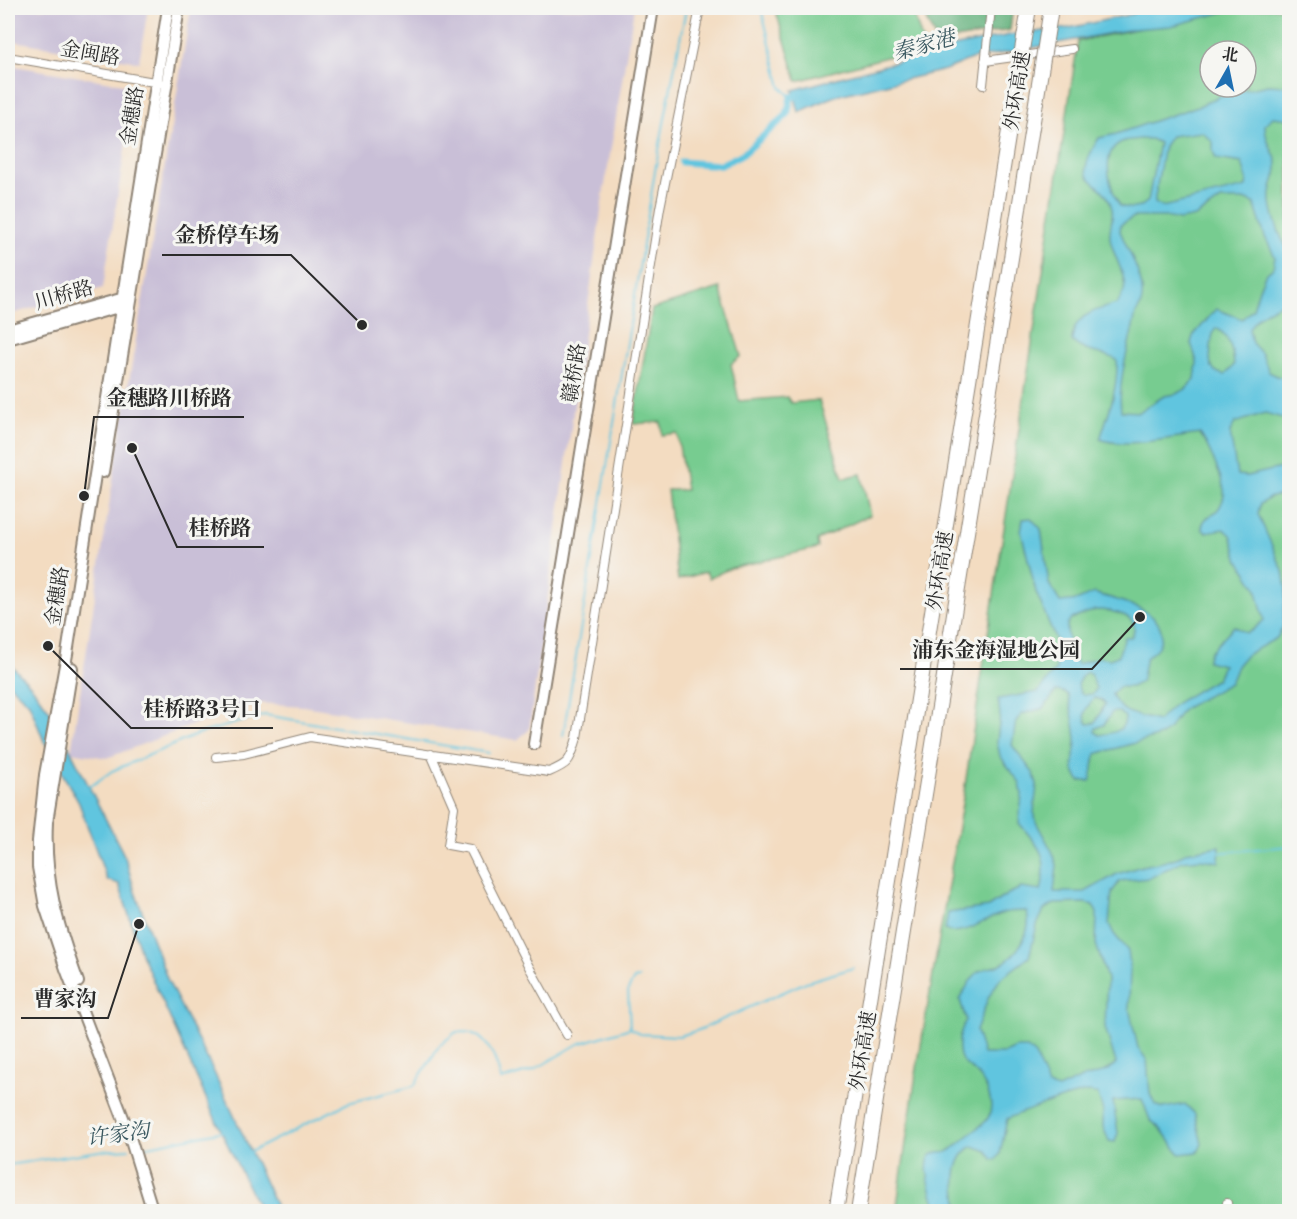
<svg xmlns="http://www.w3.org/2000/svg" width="1297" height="1219" font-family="'Libre Bodoni','Noto Serif SC',serif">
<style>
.industrial{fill:#c9bfd7}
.green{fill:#77cc90;stroke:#517c5e;stroke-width:1.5;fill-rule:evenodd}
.forest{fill:#61b07a;stroke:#466e52;stroke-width:1.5}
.water{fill:#61c5df;stroke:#467885;stroke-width:1.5;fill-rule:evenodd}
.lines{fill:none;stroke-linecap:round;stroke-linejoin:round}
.stream{stroke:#61c5df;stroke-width:2}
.canal{stroke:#61c5df;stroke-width:7}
.street-casing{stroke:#8f8476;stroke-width:10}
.secondary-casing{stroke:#8f8476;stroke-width:14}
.highway-casing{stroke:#8f8476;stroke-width:16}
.street{stroke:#fff;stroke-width:8}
.secondary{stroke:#fff;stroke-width:10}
.highway{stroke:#fff;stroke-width:14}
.highway-bridge-casing{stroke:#8f8476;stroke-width:16;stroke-linecap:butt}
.highway-bridge{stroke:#fff;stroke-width:14}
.labels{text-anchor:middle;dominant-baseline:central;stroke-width:6;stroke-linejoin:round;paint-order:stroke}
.street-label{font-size:20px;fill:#2b2b2b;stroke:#f6f6f2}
.water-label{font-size:21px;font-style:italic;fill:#3b5961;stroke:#f6f6f2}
.leader{fill:none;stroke:#2b2b2b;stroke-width:2}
.callout-dot{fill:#2b2b2b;stroke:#f6f6f2;stroke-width:2}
.callout-label{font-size:21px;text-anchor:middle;font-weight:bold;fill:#2b2b2b;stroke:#f6f6f2;stroke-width:6;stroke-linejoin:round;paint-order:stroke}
</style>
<rect width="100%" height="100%" fill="#f6f6f2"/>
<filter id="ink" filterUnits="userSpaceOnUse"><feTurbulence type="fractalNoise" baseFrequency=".0167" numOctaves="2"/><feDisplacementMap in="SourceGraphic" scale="12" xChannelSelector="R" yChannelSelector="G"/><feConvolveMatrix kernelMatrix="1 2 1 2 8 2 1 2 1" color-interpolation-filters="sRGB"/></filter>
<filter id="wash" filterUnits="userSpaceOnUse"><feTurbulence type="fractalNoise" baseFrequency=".008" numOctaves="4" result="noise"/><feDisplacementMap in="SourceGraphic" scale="24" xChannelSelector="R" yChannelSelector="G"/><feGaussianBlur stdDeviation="1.35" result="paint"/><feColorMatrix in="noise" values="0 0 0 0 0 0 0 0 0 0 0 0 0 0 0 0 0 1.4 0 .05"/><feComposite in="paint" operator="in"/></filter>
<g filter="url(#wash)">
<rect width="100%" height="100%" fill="#f3dcc1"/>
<path class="industrial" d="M8,8H148L139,62L8,40Z
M191,8H634L603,197L529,730L517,740L303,706L258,703L221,714L107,758L71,752L117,454Z
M8,65L135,86L103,288L8,315Z"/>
<path class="green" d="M775,8H912L924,47L797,81Z
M1239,8H1289V1211L896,1212L916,1074L964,792L1078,41ZM1210,51H1246V87H1210Z
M720,288L741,356L731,364L739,401L787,397L791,403L819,400L843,478L861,474L870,515L817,540L818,548L731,568L709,578L706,572L678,580L667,490H686L677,433L662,435L661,422L633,424L652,309Z"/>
<path class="forest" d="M920,8H1013L1010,30L937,42Z"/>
<path class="water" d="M1134,8H1239L1171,26L1134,29L971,59L945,70L835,96L799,112L793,90L948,48L1010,35L1069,28L1133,14Z
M1268,85L1288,86L1289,119L1273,117L1265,125C1265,145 1276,151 1277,165C1278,174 1272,183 1271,193C1269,206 1280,241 1289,250V300C1274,307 1256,314 1249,329L1252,343L1262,354L1269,372L1279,377H1289V417L1282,418L1265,413L1235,423L1230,432L1237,475L1247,476L1289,466V494L1271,497L1260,504L1258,514L1283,571L1286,589L1283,627L1277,638L1246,655L1237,666L1230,683L1183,709L1168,730L1160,736L1096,754C1092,763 1094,772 1090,781H1080C1068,768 1076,754 1076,739C1075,725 1071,709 1068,695L1063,692L1056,691L1044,708L1022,714L1016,721L1012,745L1034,774L1037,785L1034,812L1036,822L1052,851L1057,865L1054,892H1085L1117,874L1142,866L1163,862L1179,857L1186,852L1220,846L1219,862L1200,859L1182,861L1150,878L1120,881L1112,892L1109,924L1114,934L1128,951L1130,964L1129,1008L1138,1048L1147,1060L1150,1094L1155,1105L1163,1108L1185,1104L1195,1114L1202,1144L1198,1152L1180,1154L1160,1128L1150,1120L1142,1099L1113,1101L1118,1133L1115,1142L1109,1141L1103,1127V1111L1098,1095C1094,1093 1093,1092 1089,1092C1079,1092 1016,1114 1007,1119L1000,1154L996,1160L992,1159L987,1151L973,1146C950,1159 955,1189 960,1211H938C934,1200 919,1161 933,1154C939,1151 945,1155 951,1150C962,1142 972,1132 984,1123C998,1110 988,1085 976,1073C970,1067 963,1065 960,1056C957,1042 960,1032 966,1020L960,1000C964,991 971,978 978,972C985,967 994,968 1001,964C1017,956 1034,929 1026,911C1019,911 1010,911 1003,913C988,918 960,938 945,930L948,913L988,907L1008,894L1021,888L1041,891C1049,854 1041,850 1019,823L1022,794L1020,783L1000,756L997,742L1000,714L998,699L1038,692L1056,669L1058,645L1036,592L1021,531L1023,519L1031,518L1041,529L1049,584L1060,602L1078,600L1094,593C1114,600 1174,610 1159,645C1156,651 1149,654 1146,659C1143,665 1144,675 1141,682L1131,687H1119L1112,694C1118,714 1140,716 1158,721L1176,703L1217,679L1223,665L1207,661L1210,652L1234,626L1246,633L1251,631L1264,620L1256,587L1239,561L1231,535L1224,529L1206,532L1202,529C1202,516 1213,517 1219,508C1222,503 1225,497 1224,490C1222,478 1208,444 1200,434C1175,437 1122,449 1100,439C1109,412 1118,388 1117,360C1100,351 1084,354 1072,341C1073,315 1095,310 1117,304C1119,300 1122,295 1124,291C1128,276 1111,253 1110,237C1109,228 1114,217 1112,209C1103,172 1067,190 1099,138L1116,134L1201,105L1222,95ZM1202,132L1213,142V151L1216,159L1242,163L1247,180L1246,187L1162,207L1155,203V197L1164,146L1171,136ZM1139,139H1151L1159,143L1148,201C1139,210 1131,209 1120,206C1110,189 1098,150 1124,141C1129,140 1134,140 1139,139ZM1247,200L1254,203L1265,237L1275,257L1273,268L1265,275L1259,289L1253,309L1242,319L1216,309L1193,336L1191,343L1197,362L1195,379L1186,389L1176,394L1164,396L1139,412L1121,411C1117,380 1130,344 1136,313C1154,292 1129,254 1120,231L1121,224L1134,217H1166L1179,220L1195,217L1221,200ZM1216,328C1229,335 1233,351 1234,365L1225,375C1209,372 1209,362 1211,348C1212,340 1211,335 1216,328ZM1095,610C1110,610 1145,615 1131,637H1125L1118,656L1110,659L1099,657L1078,664C1069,655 1067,636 1067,624L1072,619ZM1087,672L1091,675L1096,689L1093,694L1083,695C1075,688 1078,677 1087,672ZM1095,698L1102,700L1105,704L1095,723L1088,724C1081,714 1087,706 1095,698ZM1112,712H1120L1125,717C1125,732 1112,733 1100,735L1095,732L1096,728L1104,725ZM1084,903L1093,905L1097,913L1096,944L1107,979L1105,1027L1116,1063L1110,1069L1095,1075L1082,1078L1058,1089L1048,1086L1035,1055L1027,1048H1016L1003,1054H983L976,1031L989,996L1000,979L1029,957L1037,925L1044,910L1054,904Z
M8,662L32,687L52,714L125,857L135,892L168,981L212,1068L278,1211H260L219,1127L142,956L119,884L107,880L79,803L43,739L29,703L8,683Z"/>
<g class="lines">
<path class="stream" d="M761,8L781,87L791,97
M563,736L656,165L686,8
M88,788L112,771L201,733L265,715L489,753
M1216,853L1290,846
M630,1028L640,1034L679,1036L699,1030L806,982L853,968
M138,1148L224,1131
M248,1153L348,1103L414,1086L439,1046L456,1032C461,1032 467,1032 471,1033C490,1039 497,1063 501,1080L534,1070L578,1044L630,1028L628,990L634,979L639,978
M8,1165L99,1151L129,1149"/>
<path class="canal" d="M682,162L720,165L743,154L787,115L791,97L801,95"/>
</g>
</g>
<g filter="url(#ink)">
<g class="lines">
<defs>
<path id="street" d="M8,57L160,83
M985,61L1072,49
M983,85L991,8
M431,754L454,807L448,845L470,849L528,965L567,1035
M216,757L244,754L310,737L549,772C571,763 570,760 577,738L660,208L700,8
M1227,1203L1228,1212"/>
<path id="secondary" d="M8,330L128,297
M8,339L125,305
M103,472L179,8
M72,668L47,822C44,882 58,926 78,982
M534,744L653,8
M153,1212L127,1128L66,969L45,906L38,867V841L45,775L67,654L168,8"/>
<path id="highway" d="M836,1212L1019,68
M858,1212L1042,65"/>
</defs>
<use href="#street" class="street-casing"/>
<use href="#secondary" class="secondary-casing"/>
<use href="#highway" class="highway-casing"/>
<use href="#street" class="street"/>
<use href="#secondary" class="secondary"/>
<use href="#highway" class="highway"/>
<defs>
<path id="highway-bridge" d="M1042,65L1051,8
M1019,68L1029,8"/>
</defs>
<use href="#highway-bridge" class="highway-bridge-casing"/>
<use href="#highway-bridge" class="highway-bridge"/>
</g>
</g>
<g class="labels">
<g class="street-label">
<text transform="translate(90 54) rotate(10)">金闽路</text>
<text transform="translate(1018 91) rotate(-81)">外环高速</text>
<text transform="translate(133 116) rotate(-81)">金穗路</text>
<text transform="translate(64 296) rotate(-16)">川桥路</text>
<text transform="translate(575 373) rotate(-81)">赣桥路</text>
<text transform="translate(941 571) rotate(-81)">外环高速</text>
<text transform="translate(58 596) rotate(-81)">金穗路</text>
<text transform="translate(864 1051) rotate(-81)">外环高速</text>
</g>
<g class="water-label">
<text transform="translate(924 46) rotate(-15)">秦家港</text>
<text transform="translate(118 1135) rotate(-8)">许家沟</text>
</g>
</g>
<path class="leader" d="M362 325L291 255H162M84 496L94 417H244M132 448L177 547H264M1140 617L1092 669H900M48 646L131 728H273M139 924L108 1018H21"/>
<g class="callout-dot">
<circle cx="362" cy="325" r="6"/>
<circle cx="84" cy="496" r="6"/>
<circle cx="132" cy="448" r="6"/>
<circle cx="1140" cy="617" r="6"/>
<circle cx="48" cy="646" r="6"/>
<circle cx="139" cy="924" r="6"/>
</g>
<g class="callout-label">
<text x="227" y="242">金桥停车场</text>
<text x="169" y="405">金穗路川桥路</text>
<text x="220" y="535">桂桥路</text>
<text x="996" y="657">浦东金海湿地公园</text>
<text x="202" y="716">桂桥路3号口</text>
<text x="65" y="1006">曹家沟</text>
</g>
<rect width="1297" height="1219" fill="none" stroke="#f6f6f2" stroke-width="30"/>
<g transform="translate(1228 69) rotate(9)"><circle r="28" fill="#f6f6f2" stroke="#a5a5a2" stroke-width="1.5"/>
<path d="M0-4.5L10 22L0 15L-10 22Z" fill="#1f6fb2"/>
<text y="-9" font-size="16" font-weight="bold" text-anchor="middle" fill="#2b2b2b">北</text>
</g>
</svg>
